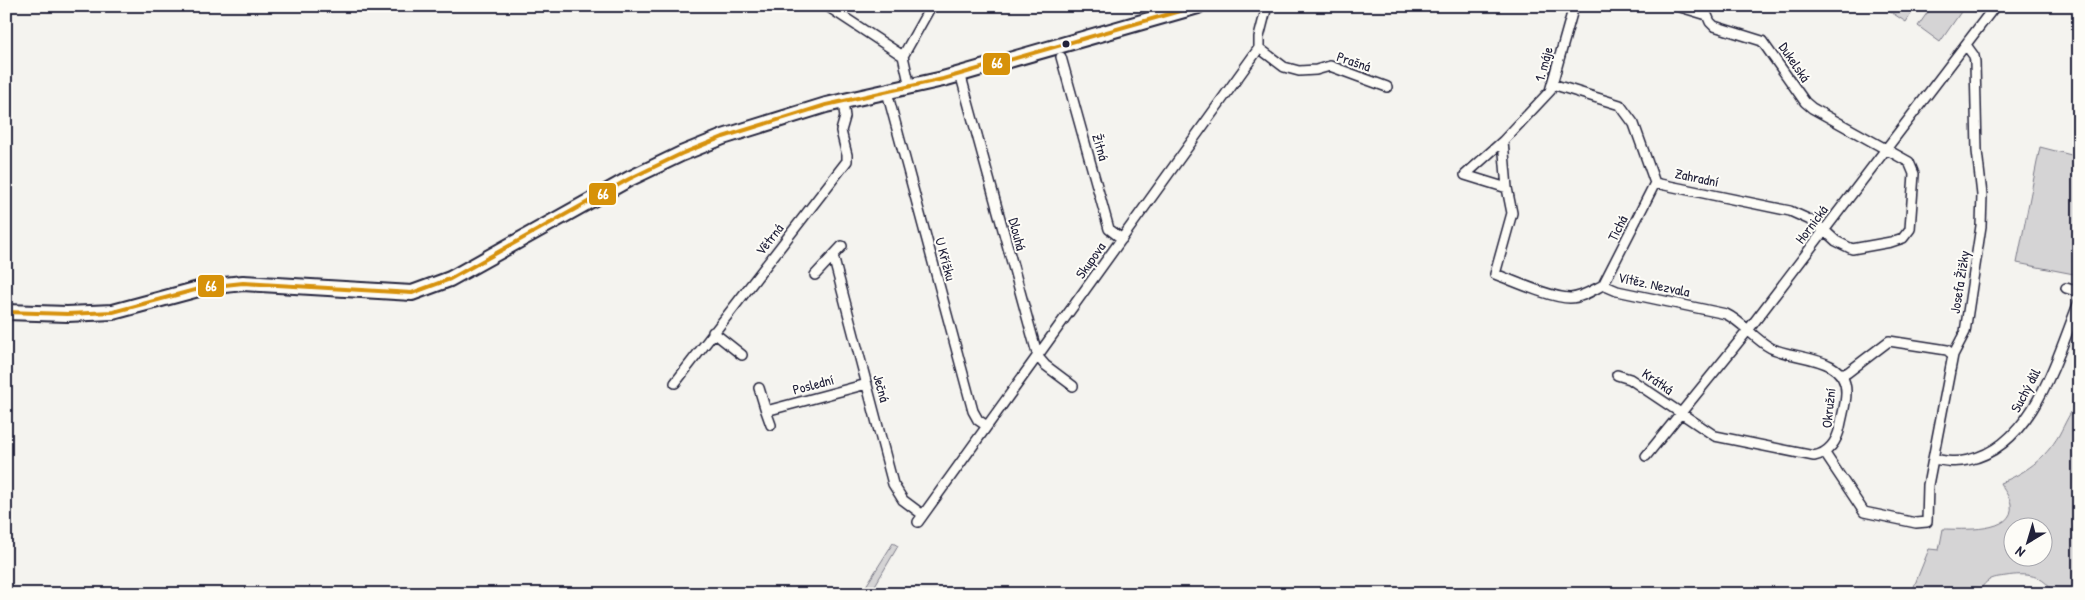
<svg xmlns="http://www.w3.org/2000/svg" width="2085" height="600" font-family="'Patrick Hand',sans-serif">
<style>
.green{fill:#d5d4d5;stroke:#7c7b88;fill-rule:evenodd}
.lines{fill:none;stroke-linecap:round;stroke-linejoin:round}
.street-casing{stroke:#22223b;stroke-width:12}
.secondary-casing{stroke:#22223b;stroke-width:18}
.street{stroke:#fdfcf7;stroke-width:9}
.secondary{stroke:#fdfcf7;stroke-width:14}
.bus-1-casing{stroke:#fdfcf7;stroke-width:8}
.bus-1{stroke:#d79209;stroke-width:4}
.bus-dot{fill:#22223b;stroke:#fdfcf7;stroke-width:2}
.labels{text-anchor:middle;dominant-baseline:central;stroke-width:4;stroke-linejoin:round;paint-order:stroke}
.street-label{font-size:14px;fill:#22223b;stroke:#fdfcf7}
.line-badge{stroke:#fdfcf7;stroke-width:2}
.badge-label{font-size:14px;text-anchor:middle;font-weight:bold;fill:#fff}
</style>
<rect width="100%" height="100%" fill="#f4f3ef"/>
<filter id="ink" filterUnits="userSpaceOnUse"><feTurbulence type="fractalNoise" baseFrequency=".02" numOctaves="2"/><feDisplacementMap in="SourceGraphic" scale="10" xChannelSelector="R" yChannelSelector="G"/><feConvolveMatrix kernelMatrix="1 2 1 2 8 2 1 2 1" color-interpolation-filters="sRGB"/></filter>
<g filter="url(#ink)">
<path class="green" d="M1892,6H1916L1906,22L1889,11Z
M1932,6H1965L1940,42L1918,26Z
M2040,147L2079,157V275L2017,263Z
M2079,402V594H2053C2045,574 2025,573 2006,576C2000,577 1993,577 1988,581C1983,584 1981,589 1979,594H1911L1929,549L1939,550L1943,529C1960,529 2016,534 2011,504C2010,497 2003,489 2000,483C2025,473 2045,459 2059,435C2065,424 2070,411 2079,402ZM2012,528H2042V558H2012Z
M893,543L898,546L870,594H861Z"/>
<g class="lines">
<defs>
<path id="street" d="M827,6L903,56L910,87
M1574,6L1550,91L1503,141L1507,188L1512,213L1495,274C1514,281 1551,298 1570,298C1581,298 1593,290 1603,285
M1259,48L1284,67L1299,71L1316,70L1330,66L1387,87
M903,56L931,6
M1061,57L1109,229L1122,239
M960,73L1038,357L1045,365L1073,386
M1552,84L1620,105L1634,124L1655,183
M887,92L973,411L978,420L987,426
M1503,141L1465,175L1507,188
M1655,183L1790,211L1810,220L1824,230L1836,241L1852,249L1891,242L1903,238L1910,229L1914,174L1909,162L1812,108L1805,102L1762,41L1714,26L1710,22L1707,15L1677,6
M833,256L893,484L903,500L923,515
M815,275L842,246
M1603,285L1617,291L1726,314C1743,322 1754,339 1771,348C1795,360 1847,355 1846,393C1846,404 1842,416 1840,427C1837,441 1829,453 1814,456L1715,436L1630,379L1617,375
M1603,285L1655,183
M2066,288L2079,292
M713,332L742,355
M1840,373H1847L1889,341L1947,350L1953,355
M675,383L847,161V155L841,131L845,117L843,102
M759,388L766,411
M771,425L766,411L867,384
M1824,452L1864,512L1916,523L1927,522L1928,485L1953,355L1965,332L1981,226L1982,195L1977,151L1975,62L1974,56L1966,45
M1646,456L1749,329L1995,6
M1933,459C1945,461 1956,463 1968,460C2034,446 2057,356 2079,302
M918,522L1259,48V37L1267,6"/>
<path id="secondary" d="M6,312L67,314L113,312L206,287L243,283L412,293L450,279L629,179L681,154L723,137L826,105L943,79L1198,6"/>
</defs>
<use href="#street" class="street-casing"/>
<use href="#secondary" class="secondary-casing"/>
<use href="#street" class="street"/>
<use href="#secondary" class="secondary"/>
<defs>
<path id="bus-1" d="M6,312L67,314L113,312L206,287L243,283L412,293L450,279L629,179L681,154L723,137L826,105L943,79L1197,6"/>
</defs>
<use href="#bus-1" class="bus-1-casing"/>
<use href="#bus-1" class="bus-1"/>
</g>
</g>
<circle class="bus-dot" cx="1066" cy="44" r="4.5"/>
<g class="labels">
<g class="street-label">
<text transform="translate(1354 61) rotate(19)">Prašná</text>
<text transform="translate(1795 62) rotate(56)">Dukelská</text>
<text transform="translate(1543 64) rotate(-75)">1. máje</text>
<text transform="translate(1101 147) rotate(74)">Žitná</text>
<text transform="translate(1697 177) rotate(12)">Zahradní</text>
<text transform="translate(1811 224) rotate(-53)">Hornická</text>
<text transform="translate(1617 228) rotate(-63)">Tichá</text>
<text transform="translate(1018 234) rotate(75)">Dlouhá</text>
<text transform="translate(769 239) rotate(-52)">Větrná</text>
<text transform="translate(946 259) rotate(75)">U Křížku</text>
<text transform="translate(1090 260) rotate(-55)">Skupova</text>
<text transform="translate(1959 282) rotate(-81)">Josefa Žižky</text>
<text transform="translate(1654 284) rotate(12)">Vítěz. Nezvala</text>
<text transform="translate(1658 381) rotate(35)">Krátká</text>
<text transform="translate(813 384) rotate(-15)">Poslední</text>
<text transform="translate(882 388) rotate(75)">Ječná</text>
<text transform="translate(2025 390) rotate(-62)">Suchý důl</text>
<text transform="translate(1828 408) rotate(-84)">Okružní</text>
</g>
</g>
<g class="line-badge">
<rect x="982" y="52" width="29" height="24" rx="5" fill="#d79209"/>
<rect x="588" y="182" width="29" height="24" rx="5" fill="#d79209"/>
<rect x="197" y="274" width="28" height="24" rx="5" fill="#d79209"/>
</g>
<g class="badge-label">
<text x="997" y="68">66</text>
<text x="603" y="199">66</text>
<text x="211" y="291">66</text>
</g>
<rect width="2085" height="600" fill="none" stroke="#fdfcf7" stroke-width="25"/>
<rect x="12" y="12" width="2060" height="575" fill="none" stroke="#22223b" stroke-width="2" filter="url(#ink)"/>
<g transform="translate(2028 542) rotate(218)"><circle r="24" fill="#fdfcf7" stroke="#a5a5ac"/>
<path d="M0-4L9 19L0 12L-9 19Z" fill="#22223b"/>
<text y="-8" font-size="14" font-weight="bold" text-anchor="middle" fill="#22223b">N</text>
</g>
</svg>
